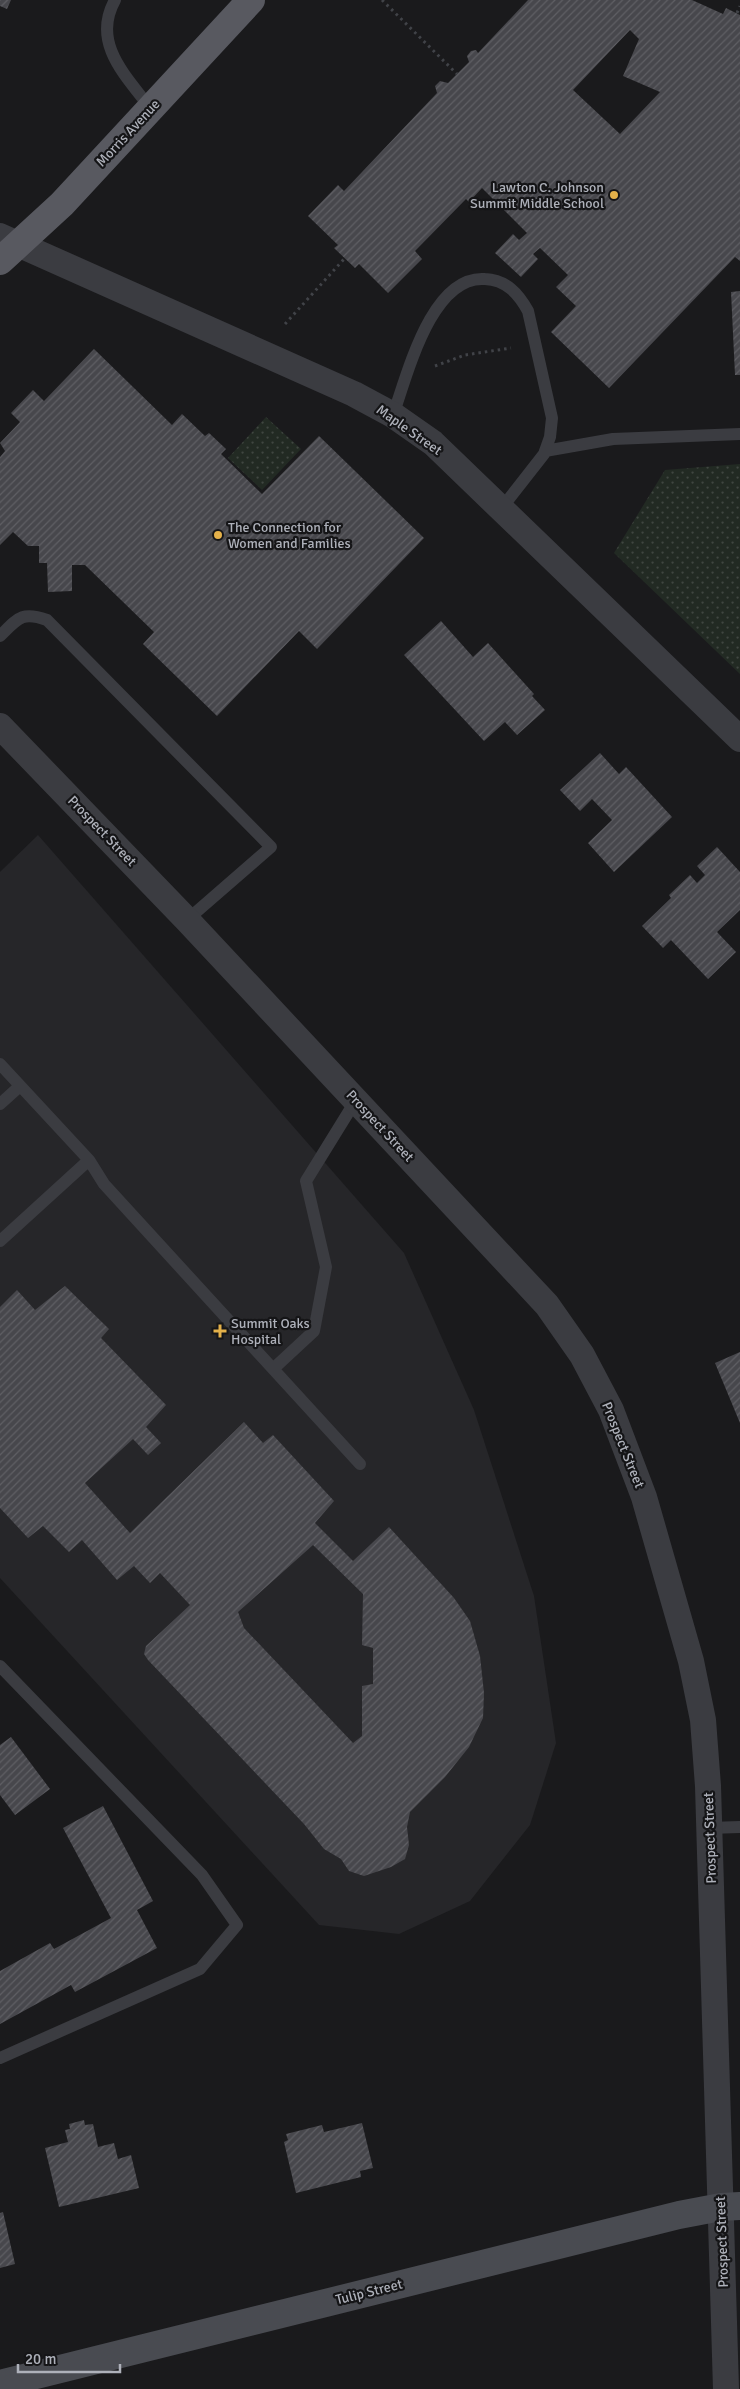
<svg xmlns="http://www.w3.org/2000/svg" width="740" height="2389" font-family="Signika,sans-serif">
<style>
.built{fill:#262629}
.grass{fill:url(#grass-dots)}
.building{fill:url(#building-hatch);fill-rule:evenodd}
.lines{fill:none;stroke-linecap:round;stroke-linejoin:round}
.path{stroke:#414348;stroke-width:3;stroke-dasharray:2.5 4;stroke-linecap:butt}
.lane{stroke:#3b3c41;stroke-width:12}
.street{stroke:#3b3c41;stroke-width:26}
.secondary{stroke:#494b51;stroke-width:28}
.primary{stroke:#585960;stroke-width:28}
.poi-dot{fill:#e4b14a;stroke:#151517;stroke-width:2}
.labels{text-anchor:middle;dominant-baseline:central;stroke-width:4.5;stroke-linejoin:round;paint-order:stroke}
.street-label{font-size:14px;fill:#aeb1ba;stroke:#151517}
.poi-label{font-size:14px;fill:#aeb1ba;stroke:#151517;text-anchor:start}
</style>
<defs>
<pattern id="grass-dots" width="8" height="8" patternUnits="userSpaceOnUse" patternTransform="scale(1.25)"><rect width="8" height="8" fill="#222a23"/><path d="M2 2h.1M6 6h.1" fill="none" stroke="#404641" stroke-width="1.8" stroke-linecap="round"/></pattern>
<pattern id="building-hatch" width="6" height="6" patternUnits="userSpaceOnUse" patternTransform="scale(1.25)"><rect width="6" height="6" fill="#47474c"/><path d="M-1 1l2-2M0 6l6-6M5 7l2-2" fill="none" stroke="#5f5f64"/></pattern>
</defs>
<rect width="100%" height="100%" fill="#1a1a1c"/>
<path class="built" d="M38,835L404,1253L474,1410L534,1596L556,1743L530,1825L470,1901L399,1934L319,1925L0,1578V872Z"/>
<path class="grass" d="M266,417L301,449L262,490L228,458Z
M740,464V674L614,553L665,470Z"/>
<path class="building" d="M0,0H11L7,9L0,6Z
M528,0H692L723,14L726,8L740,15V261L735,257L609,388L551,332L576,306L556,287L568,275L540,248L533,254L538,259L521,277L495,253L513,234L519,240L527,233L482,188L469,202L466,199L415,251L422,259L388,293L359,264L355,268L334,248L338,245L308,216L338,185L344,191L437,93L435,86L440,81L448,83L469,62L467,56L471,51L476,50L478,53ZM630,30L639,39L623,76L660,92L620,134L573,90Z
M740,291V375H735L731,292Z
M94,349L172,425L182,414L205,436L209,433L226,449L221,454L262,494L319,436L424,538L317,649L299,631L217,716L143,644L154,632L85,565H72V591L48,592L47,563H39V546H28L13,532L0,545V457L5,451L0,443L20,422L11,413L33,390L44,401Z
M441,621L473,657L488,643L534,694L532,696L545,710L517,735L505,722L484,741L404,655Z
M600,753L619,774L626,767L672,817L614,872L588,843L612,820L592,799L580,811L560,790Z
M717,847L740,872V910L717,932L736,952L708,979L671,940L663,948L642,926L671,898L669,895L690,875L697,883L705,875L697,866Z
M65,1286L109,1329L101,1338L166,1405L146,1427L161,1443L148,1455L133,1439L85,1483L130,1533L244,1422L263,1443L273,1435L334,1501L315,1523L353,1561L389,1527L454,1598L470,1621L480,1656L484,1693L483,1718L469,1747L445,1777L410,1812L407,1827L409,1845L405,1859L391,1867L364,1876L349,1871L341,1859L324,1849L304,1824L148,1660L144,1654L146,1646L190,1605L160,1573L150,1583L134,1566L117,1580L82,1540L69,1552L43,1526L28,1538L0,1508V1307L17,1290L35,1310ZM313,1545L363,1594L362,1645L373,1648V1684L362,1686V1736L353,1743L244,1628L238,1612Z
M740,1352V1423L715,1363Z
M11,1737L50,1789L15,1815L0,1795V1745Z
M103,1806L153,1901L137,1910L157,1948L75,1992L71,1985L0,2024V1971L50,1943L54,1949L111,1918L63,1828Z
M84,2120L85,2125L93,2124L98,2147L114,2143L118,2159L131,2155L139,2188L59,2207L45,2148L68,2142L65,2130L70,2129L69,2124Z
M362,2123L373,2168L360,2171L361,2177L296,2193L284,2142L288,2140L286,2134L322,2125L324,2132Z
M3,2212L15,2264L0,2268V2213Z"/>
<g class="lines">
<path class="path" d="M382,0L457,74
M737,13L740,6
M285,324L345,258
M435,366L465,355L511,348"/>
<path class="lane" d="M115,0C91,43 126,76 151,109
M393,415C407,376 431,275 485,279C506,280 518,293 528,311L552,418L550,437L544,454L501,509
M545,451L613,439L740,434
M0,636C18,618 22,611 47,620L271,847L187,920
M0,1064L89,1160L0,1241
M0,1104L20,1086
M89,1160L104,1184L360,1464
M273,1369L314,1331L326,1267L306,1181L356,1100
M0,1666L202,1875L237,1925L200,1969L0,2058
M709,1828L740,1827"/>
<path class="street" d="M0,236L354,394L393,415L433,443L740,739
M0,726L187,920L547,1305L582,1355L611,1410L644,1497L691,1661L703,1720L708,1786L726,2389"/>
<path class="secondary" d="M0,2384L679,2215L721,2207L740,2206"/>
<path class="primary" d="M0,261L62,204L251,0"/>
</g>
<g class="poi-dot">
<circle cx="614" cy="195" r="5"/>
<circle cx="218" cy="535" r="5"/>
<path d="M217.5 1323.5h5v5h5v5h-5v5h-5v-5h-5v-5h5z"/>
</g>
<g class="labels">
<g class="street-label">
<text transform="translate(128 133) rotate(-47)">Morris Avenue</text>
<text transform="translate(409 430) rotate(35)">Maple Street</text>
<text transform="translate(102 831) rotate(46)">Prospect Street</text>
<text transform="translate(380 1126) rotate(47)">Prospect Street</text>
<text transform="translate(623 1445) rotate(68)">Prospect Street</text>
<text transform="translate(710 1838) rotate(-92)">Prospect Street</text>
<text transform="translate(722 2242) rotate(-92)">Prospect Street</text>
<text transform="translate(369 2292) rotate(-14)">Tulip Street</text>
</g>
<g class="poi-label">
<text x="604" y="187" text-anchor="end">Lawton C. Johnson<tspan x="604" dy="16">Summit Middle School</tspan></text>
<text x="228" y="527">The Connection for<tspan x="228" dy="16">Women and Families</tspan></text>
<text x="231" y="1323">Summit Oaks<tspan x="231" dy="16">Hospital</tspan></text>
</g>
</g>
<path d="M18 2364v8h102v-8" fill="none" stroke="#aeb1ba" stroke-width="2.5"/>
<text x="25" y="2364" font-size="15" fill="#aeb1ba" stroke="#151517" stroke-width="4" paint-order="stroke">20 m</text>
</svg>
